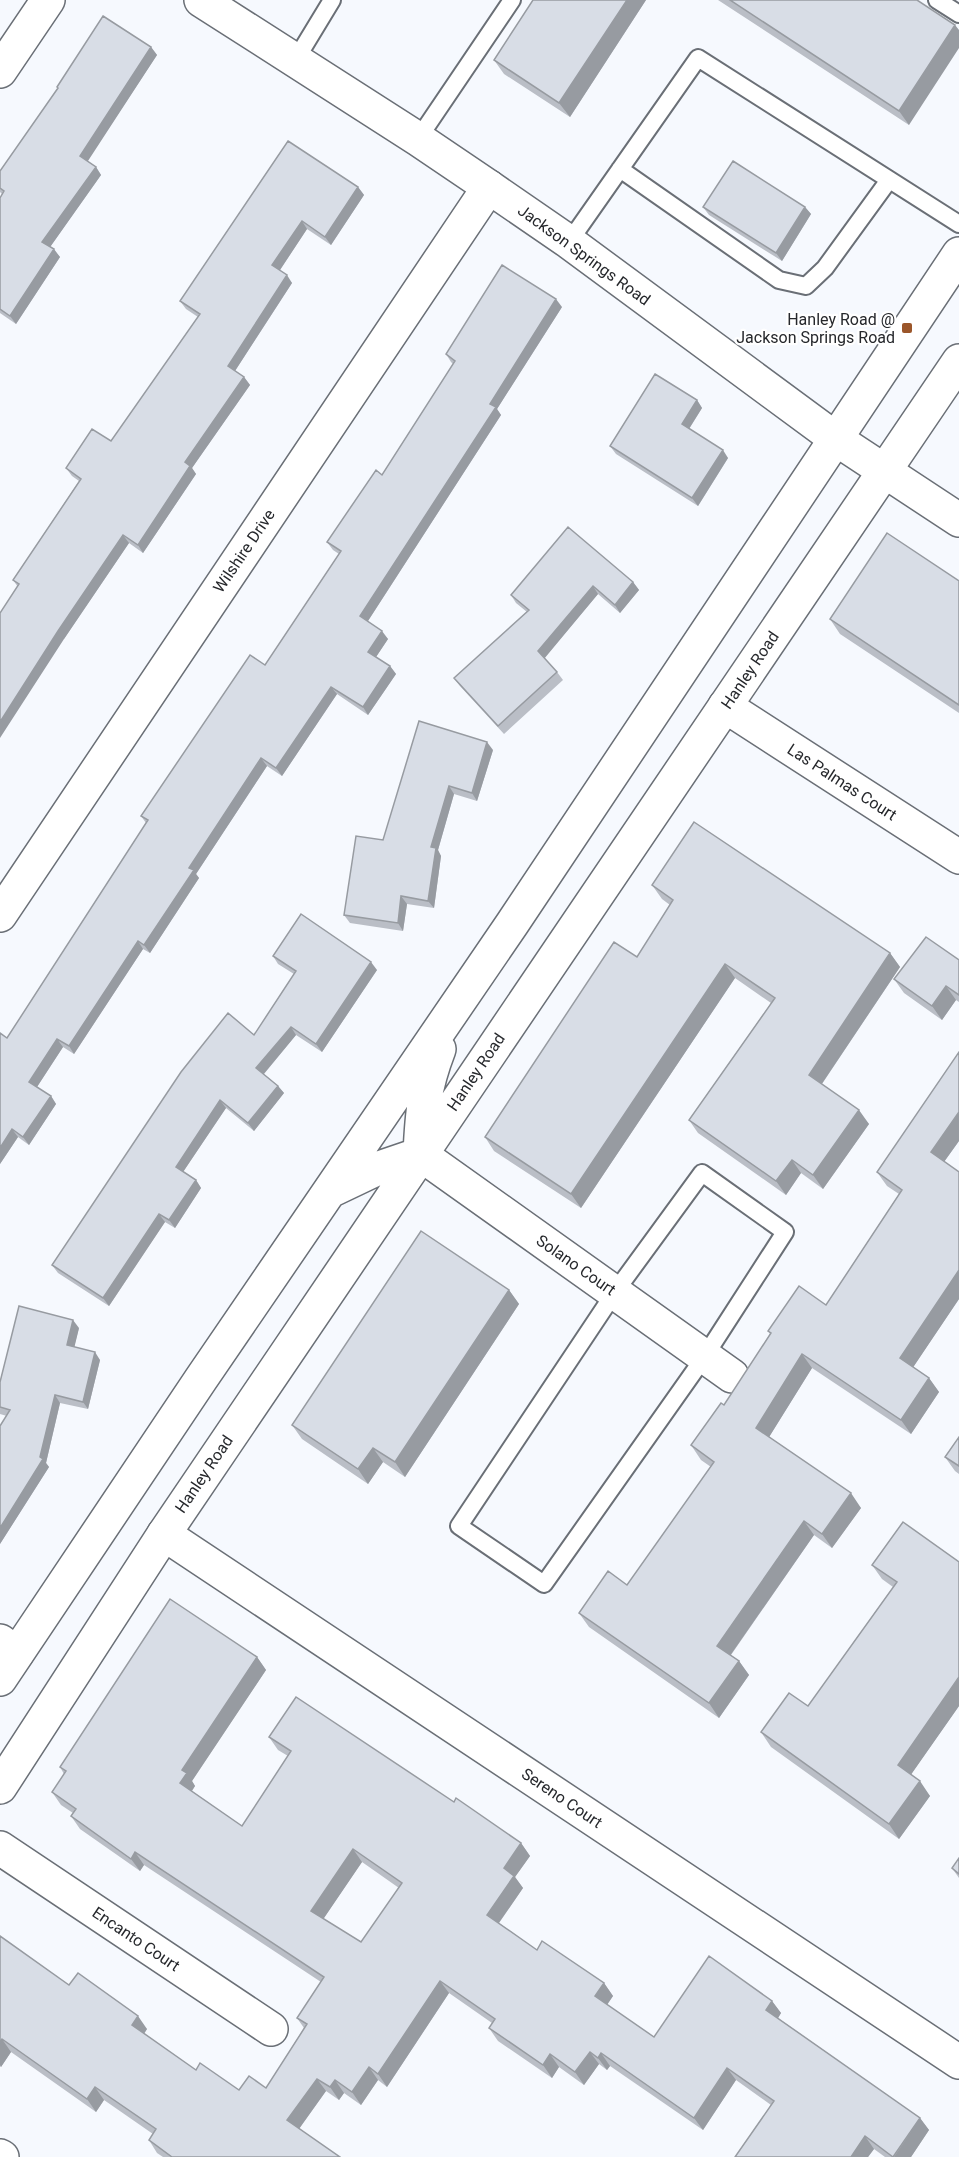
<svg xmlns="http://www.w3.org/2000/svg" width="959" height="2157" font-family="Roboto,sans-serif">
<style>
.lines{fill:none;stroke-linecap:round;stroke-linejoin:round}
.service-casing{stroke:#6a6f76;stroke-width:20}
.minor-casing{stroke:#6a6f76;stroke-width:36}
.tertiary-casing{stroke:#6a6f76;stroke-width:36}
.secondary-casing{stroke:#6a6f76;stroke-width:36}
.service{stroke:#fff;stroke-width:16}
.minor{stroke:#fff;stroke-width:33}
.tertiary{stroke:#fff;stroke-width:33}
.secondary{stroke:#fff;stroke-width:33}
.wall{fill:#babec6;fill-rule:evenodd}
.shaded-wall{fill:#979ba1}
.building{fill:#d8dde6;stroke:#979ba1;stroke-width:1.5;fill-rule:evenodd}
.poi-dot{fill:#9b562a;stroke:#fff;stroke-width:2}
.labels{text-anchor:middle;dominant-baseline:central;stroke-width:4.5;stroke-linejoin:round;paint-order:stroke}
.street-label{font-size:16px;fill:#26282c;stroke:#fff}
.poi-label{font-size:16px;fill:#26282c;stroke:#fff;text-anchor:end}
</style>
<rect width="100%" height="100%" fill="#f6f9fe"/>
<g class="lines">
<defs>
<path id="service" d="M937,0L959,14
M295,61L332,0
M418,139L512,0
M620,169L779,280L806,286L825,268L889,180
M569,242L698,58L959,224
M702,1173L785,1232L705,1356L544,1584L459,1526L615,1292Z"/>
<path id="minor" d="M0,71L48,0
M725,706L959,857
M0,915L489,187
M420,1154L732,1376
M164,1534L959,2062
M0,1641L17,1653
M0,1848L271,2029
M0,2156L2,2157"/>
<path id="tertiary" d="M201,0L418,139L489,187L569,242L836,439L959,520"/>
<path id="secondary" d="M332,1190L376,1169L420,1154C422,1112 424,1088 439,1049
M0,1679L201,1379L512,924L959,254
M0,1787L164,1534L959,361"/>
</defs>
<use href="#service" class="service-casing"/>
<use href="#minor" class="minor-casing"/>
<use href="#tertiary" class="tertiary-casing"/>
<use href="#secondary" class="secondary-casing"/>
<use href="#service" class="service"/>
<use href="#minor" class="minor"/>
<use href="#tertiary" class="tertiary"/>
<use href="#secondary" class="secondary"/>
</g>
<path class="wall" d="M533,0H646L570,117L504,74L494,60Z
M718,0H917L909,125Z
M151,47L157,55L87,161L96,167L101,175L50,247L60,257L16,324L0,313V198L2,194L0,192V171L58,88L57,87Z
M288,141L358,187L364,195L331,245L307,229L280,270L292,283L235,371L244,377L250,385L192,468L196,474L143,553L129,543L64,639L18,587L13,580L79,481L72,476L66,468L111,441L198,317L186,309L180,301Z
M703,207H805L811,214L782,261L709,215Z
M562,307L497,409L501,415L368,621L388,639L376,657L390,666L396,674L368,715L337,694L282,776L267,766L196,874L199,878L150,953L143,949L74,1054L63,1047L37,1087L51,1096L56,1104L29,1145L18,1137L0,1164L7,1038L146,823L141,816L265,665L339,554L333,550L327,542L382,475L453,364L451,362L446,354Z
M697,400L702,408L689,429L728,458L698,506L616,454L610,446Z
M959,581V713L840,634L830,619Z
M633,582L639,590L620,613L598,594L544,658L557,672L563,680L504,734L460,686L454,678L527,612L516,603L511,595Z
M493,750L477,801L454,794L438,850L441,856L434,908L407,904L403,931L350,923L344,915L383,840Z
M652,885L890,953L900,967L822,1084L869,1124L823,1189L801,1173L786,1195L698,1133L689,1120L771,1003L735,978L581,1208L494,1151L485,1137L637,957L670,905L662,899Z
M273,956L377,970L322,1052L296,1035L264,1074L278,1086L284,1093L254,1131L226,1108L183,1172L196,1180L201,1188L175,1228L165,1222L109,1306L58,1273L52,1265L254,1035L294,974L278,964Z
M959,960V1002L956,1000L942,1020L904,993L894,979Z
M959,1141L944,1162L959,1299L913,1367L929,1378L939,1392L911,1434L812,1368L769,1437L861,1508L832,1548L814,1535L731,1655L739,1661L749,1675L719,1718L589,1627L579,1613L627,1585L711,1467L701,1460L691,1445L724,1405L770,1334L768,1331L826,1305L899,1194L887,1186L877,1172Z
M509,1290L519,1304L405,1477L383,1462L368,1484L302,1439L292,1425Z
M79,1328L74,1347L100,1360L88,1409L60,1403L46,1463L49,1467L0,1544V1426L7,1416L0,1414V1382Z
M959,1437V1474L955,1471L945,1457Z
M903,1522L959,1706L911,1774L930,1796L899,1839L771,1747L761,1732L808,1706L893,1587L882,1579L872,1565Z
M257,1657L266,1670L192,1781L195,1786L192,1791L242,1826L288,1756L278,1750L269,1737L454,1802L521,1843L530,1856L515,1877L523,1888L499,1923L537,1950L604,1983L613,1996L607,2005L654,2037L772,2001L781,2013L778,2018L920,2118L929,2130L911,2157H885L874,2149L868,2157H735L771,2105L736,2080L703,2130L610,2066L607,2070L599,2064L584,2085L559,2067L552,2078L498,2041L489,2028L492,2023L449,1993L387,2087L378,2080L361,2105L344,2093L339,2100L326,2091L299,2129L340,2157H163L157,2153L149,2140L153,2134L104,2100L96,2112L11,2052L1,2067L0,2066V1936L69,1985L147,2029L144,2034L196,2070L239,2090L266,2088L304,2028L297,2018L321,1982L144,1865L140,1871L80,1829L71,1816L73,1813L61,1805L52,1792L64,1774L60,1767ZM362,1862L399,1888L361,1942L323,1919Z
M959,1858V1878L952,1868Z"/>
<path class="shaded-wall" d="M627,0H646L570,117L559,103Z
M955,25L959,30V48L909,125L899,111Z
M151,47L157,55L86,164L80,156Z
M96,167L101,175L48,250L42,242Z
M358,187L364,195L331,245L325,237Z
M805,207L811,214L782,261L776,253Z
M302,221L307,229L278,273L272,265Z
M54,249L60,257L16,324L10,316Z
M287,275L292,283L233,374L228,366Z
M556,299L562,307L497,409L501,415L366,624L360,616L490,404Z
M244,377L250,385L192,468L196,474L143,553L138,545L185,462Z
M697,400L702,408L687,432L682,424Z
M723,450L728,458L698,506L692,498Z
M123,535L129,543L64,639L0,738V722L58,631Z
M633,582L639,590L620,613L615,605Z
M593,586L598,594L544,659L538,651Z
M382,631L388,639L374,660L368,652Z
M390,666L396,674L368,715L363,707Z
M331,687L337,694L282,776L276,768Z
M487,742L493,750L477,801L472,793Z
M261,758L267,766L196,874L199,878L150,953L144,945L189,868Z
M449,786L454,794L438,850L441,856L434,908L428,901L431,847Z
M401,896L407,904L403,931L398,923Z
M138,941L143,949L74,1054L69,1046Z
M890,953L900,967L819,1088L809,1075Z
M371,962L377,970L322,1052L316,1044Z
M725,964L735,978L581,1208L571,1194Z
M946,986L956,1000L942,1020L932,1006Z
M291,1027L296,1035L262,1076L256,1068Z
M57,1039L63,1047L35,1090L29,1082Z
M278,1086L284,1093L254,1131L248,1123Z
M51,1096L56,1104L29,1145L23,1137Z
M220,1100L226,1108L181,1175L176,1167Z
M859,1110L869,1124L823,1189L813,1175Z
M959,1112V1141L941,1166L931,1152Z
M12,1129L18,1137L0,1164V1148Z
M792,1160L801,1173L786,1195L776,1181Z
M196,1180L201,1188L175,1228L169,1220Z
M159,1214L165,1222L109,1306L103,1298Z
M959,1270V1299L910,1372L900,1358Z
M509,1290L519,1304L405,1477L395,1462Z
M73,1320L79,1328L73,1353L67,1345Z
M95,1352L100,1360L88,1409L83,1402Z
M802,1354L812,1368L766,1442L756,1428Z
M929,1378L939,1392L911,1434L901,1420Z
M55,1395L60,1403L46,1463L49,1467L0,1544V1528L40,1457Z
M373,1448L383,1462L368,1484L358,1469Z
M851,1493L861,1508L832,1548L822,1534Z
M804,1521L814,1535L727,1660L717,1646Z
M257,1657L266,1670L192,1781L195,1786L189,1795L180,1783L182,1770Z
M739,1661L749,1675L719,1718L709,1703Z
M959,1677V1706L908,1779L898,1765Z
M920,1781L930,1796L899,1839L889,1824Z
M521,1843L530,1856L515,1877L523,1888L496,1927L487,1915L504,1868Z
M353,1849L362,1862L320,1924L311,1911Z
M135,1852L144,1865L140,1871L131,1859Z
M440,1981L449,1993L387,2087L378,2074Z
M604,1983L613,1996L604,2009L595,1996Z
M772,2001L781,2013L775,2023L766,2010Z
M138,2016L147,2029L141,2038L132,2025Z
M2,2039L11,2052L1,2067L0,2065V2043Z
M590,2052L599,2064L584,2085L575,2072Z
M601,2053L610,2066L607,2070L598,2058Z
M550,2054L559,2067L552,2078L543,2065Z
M369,2067L378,2080L361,2105L352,2092Z
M727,2068L736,2080L703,2130L694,2118Z
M317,2079L326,2091L296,2133L287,2120Z
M335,2080L344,2093L339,2100L330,2087Z
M95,2087L104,2100L96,2112L87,2099Z
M920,2118L929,2130L911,2157H894Z
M865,2136L874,2149L868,2157H851Z"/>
<path class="building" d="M533,0H627L559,103L494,60Z
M730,0H917L955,25L899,111Z
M103,16L151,47L80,156L96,167L42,242L54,249L10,316L0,309V198L4,191L0,188V171L58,88L57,87Z
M288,141L358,187L325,237L302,221L272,265L287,275L228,366L244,377L185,462L190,466L138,545L123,535L58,631L0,722V613L19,584L13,580L81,479L66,468L92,429L111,441L200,314L180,301Z
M733,161L805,207L776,253L703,207Z
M502,265L556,299L490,404L496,407L360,616L382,631L368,652L390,666L363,707L331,687L276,768L261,758L189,868L194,870L144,945L138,941L69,1046L57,1039L29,1082L51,1096L23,1137L12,1129L0,1148V1033L7,1038L148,820L141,816L250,655L265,665L341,551L327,542L376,470L382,475L455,361L446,354Z
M655,374L697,400L682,424L723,450L692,498L610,446Z
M568,527L633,582L615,605L593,586L538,651L557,672L498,726L454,678L529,610L511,595Z
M887,533L959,581V705L830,619Z
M419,721L487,742L472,793L449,786L431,847L436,848L428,901L401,896L398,923L344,915L356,836L383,840Z
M694,822L890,953L809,1075L859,1110L813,1175L792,1160L776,1181L689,1120L775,998L725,964L571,1194L485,1137L614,942L637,957L673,900L652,885Z
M301,914L371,962L316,1044L291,1027L256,1068L278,1086L248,1123L220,1100L176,1167L196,1180L169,1220L159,1214L103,1298L52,1265L181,1072L228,1013L254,1035L296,971L273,956Z
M926,937L959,960V995L946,986L932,1006L894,979Z
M959,1052V1112L931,1152L959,1172V1270L900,1358L929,1378L901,1420L802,1354L756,1428L851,1493L822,1534L804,1521L717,1646L739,1661L709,1703L579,1613L608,1571L627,1585L714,1462L691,1445L721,1403L724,1405L771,1333L768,1331L799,1286L826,1305L902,1190L877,1172Z
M421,1231L509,1290L395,1462L373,1448L358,1469L292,1425Z
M19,1306L73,1320L67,1345L95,1352L83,1402L55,1395L40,1457L43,1459L0,1528V1426L10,1410L0,1407V1382Z
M959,1437V1466L945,1457Z
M903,1522L959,1562V1677L898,1765L920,1781L889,1824L761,1732L789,1693L808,1706L897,1582L872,1565Z
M170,1599L257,1657L182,1770L187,1773L180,1783L242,1826L291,1751L269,1737L296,1697L454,1802L456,1798L521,1843L504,1868L514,1876L487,1915L537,1950L542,1941L604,1983L595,1996L654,2037L709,1956L772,2001L766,2010L920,2118L893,2157L865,2136L851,2157H735L774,2101L727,2068L694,2118L601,2053L598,2058L590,2052L575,2072L550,2054L543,2065L489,2028L495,2019L440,1981L378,2074L369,2067L352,2092L335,2080L330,2087L317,2079L287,2120L340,2157H172L149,2140L156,2129L95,2087L87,2099L2,2039L0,2043V1936L69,1985L78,1973L138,2016L132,2025L196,2070L200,2063L239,2090L249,2076L266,2088L307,2024L297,2018L324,1977L135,1852L131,1859L71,1816L76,1809L52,1792L66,1771L60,1767ZM353,1849L402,1883L361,1942L311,1911Z
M959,1858V1874L952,1868Z"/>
<rect class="poi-dot" x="901" y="322" width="12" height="12" rx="3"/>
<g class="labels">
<g class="street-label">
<text transform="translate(584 255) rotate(36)">Jackson Springs Road</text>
<text transform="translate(244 551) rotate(-56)">Wilshire Drive</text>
<text transform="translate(750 670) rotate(-56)">Hanley Road</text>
<text transform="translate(842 782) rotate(33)">Las Palmas Court</text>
<text transform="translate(476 1072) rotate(-56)">Hanley Road</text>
<text transform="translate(576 1265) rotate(35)">Solano Court</text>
<text transform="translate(204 1474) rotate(-56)">Hanley Road</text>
<text transform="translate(562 1798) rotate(34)">Sereno Court</text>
<text transform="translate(136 1939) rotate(34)">Encanto Court</text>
</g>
<g class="poi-label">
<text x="895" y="319">Hanley Road @<tspan x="895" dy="18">Jackson Springs Road</tspan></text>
</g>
</g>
</svg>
